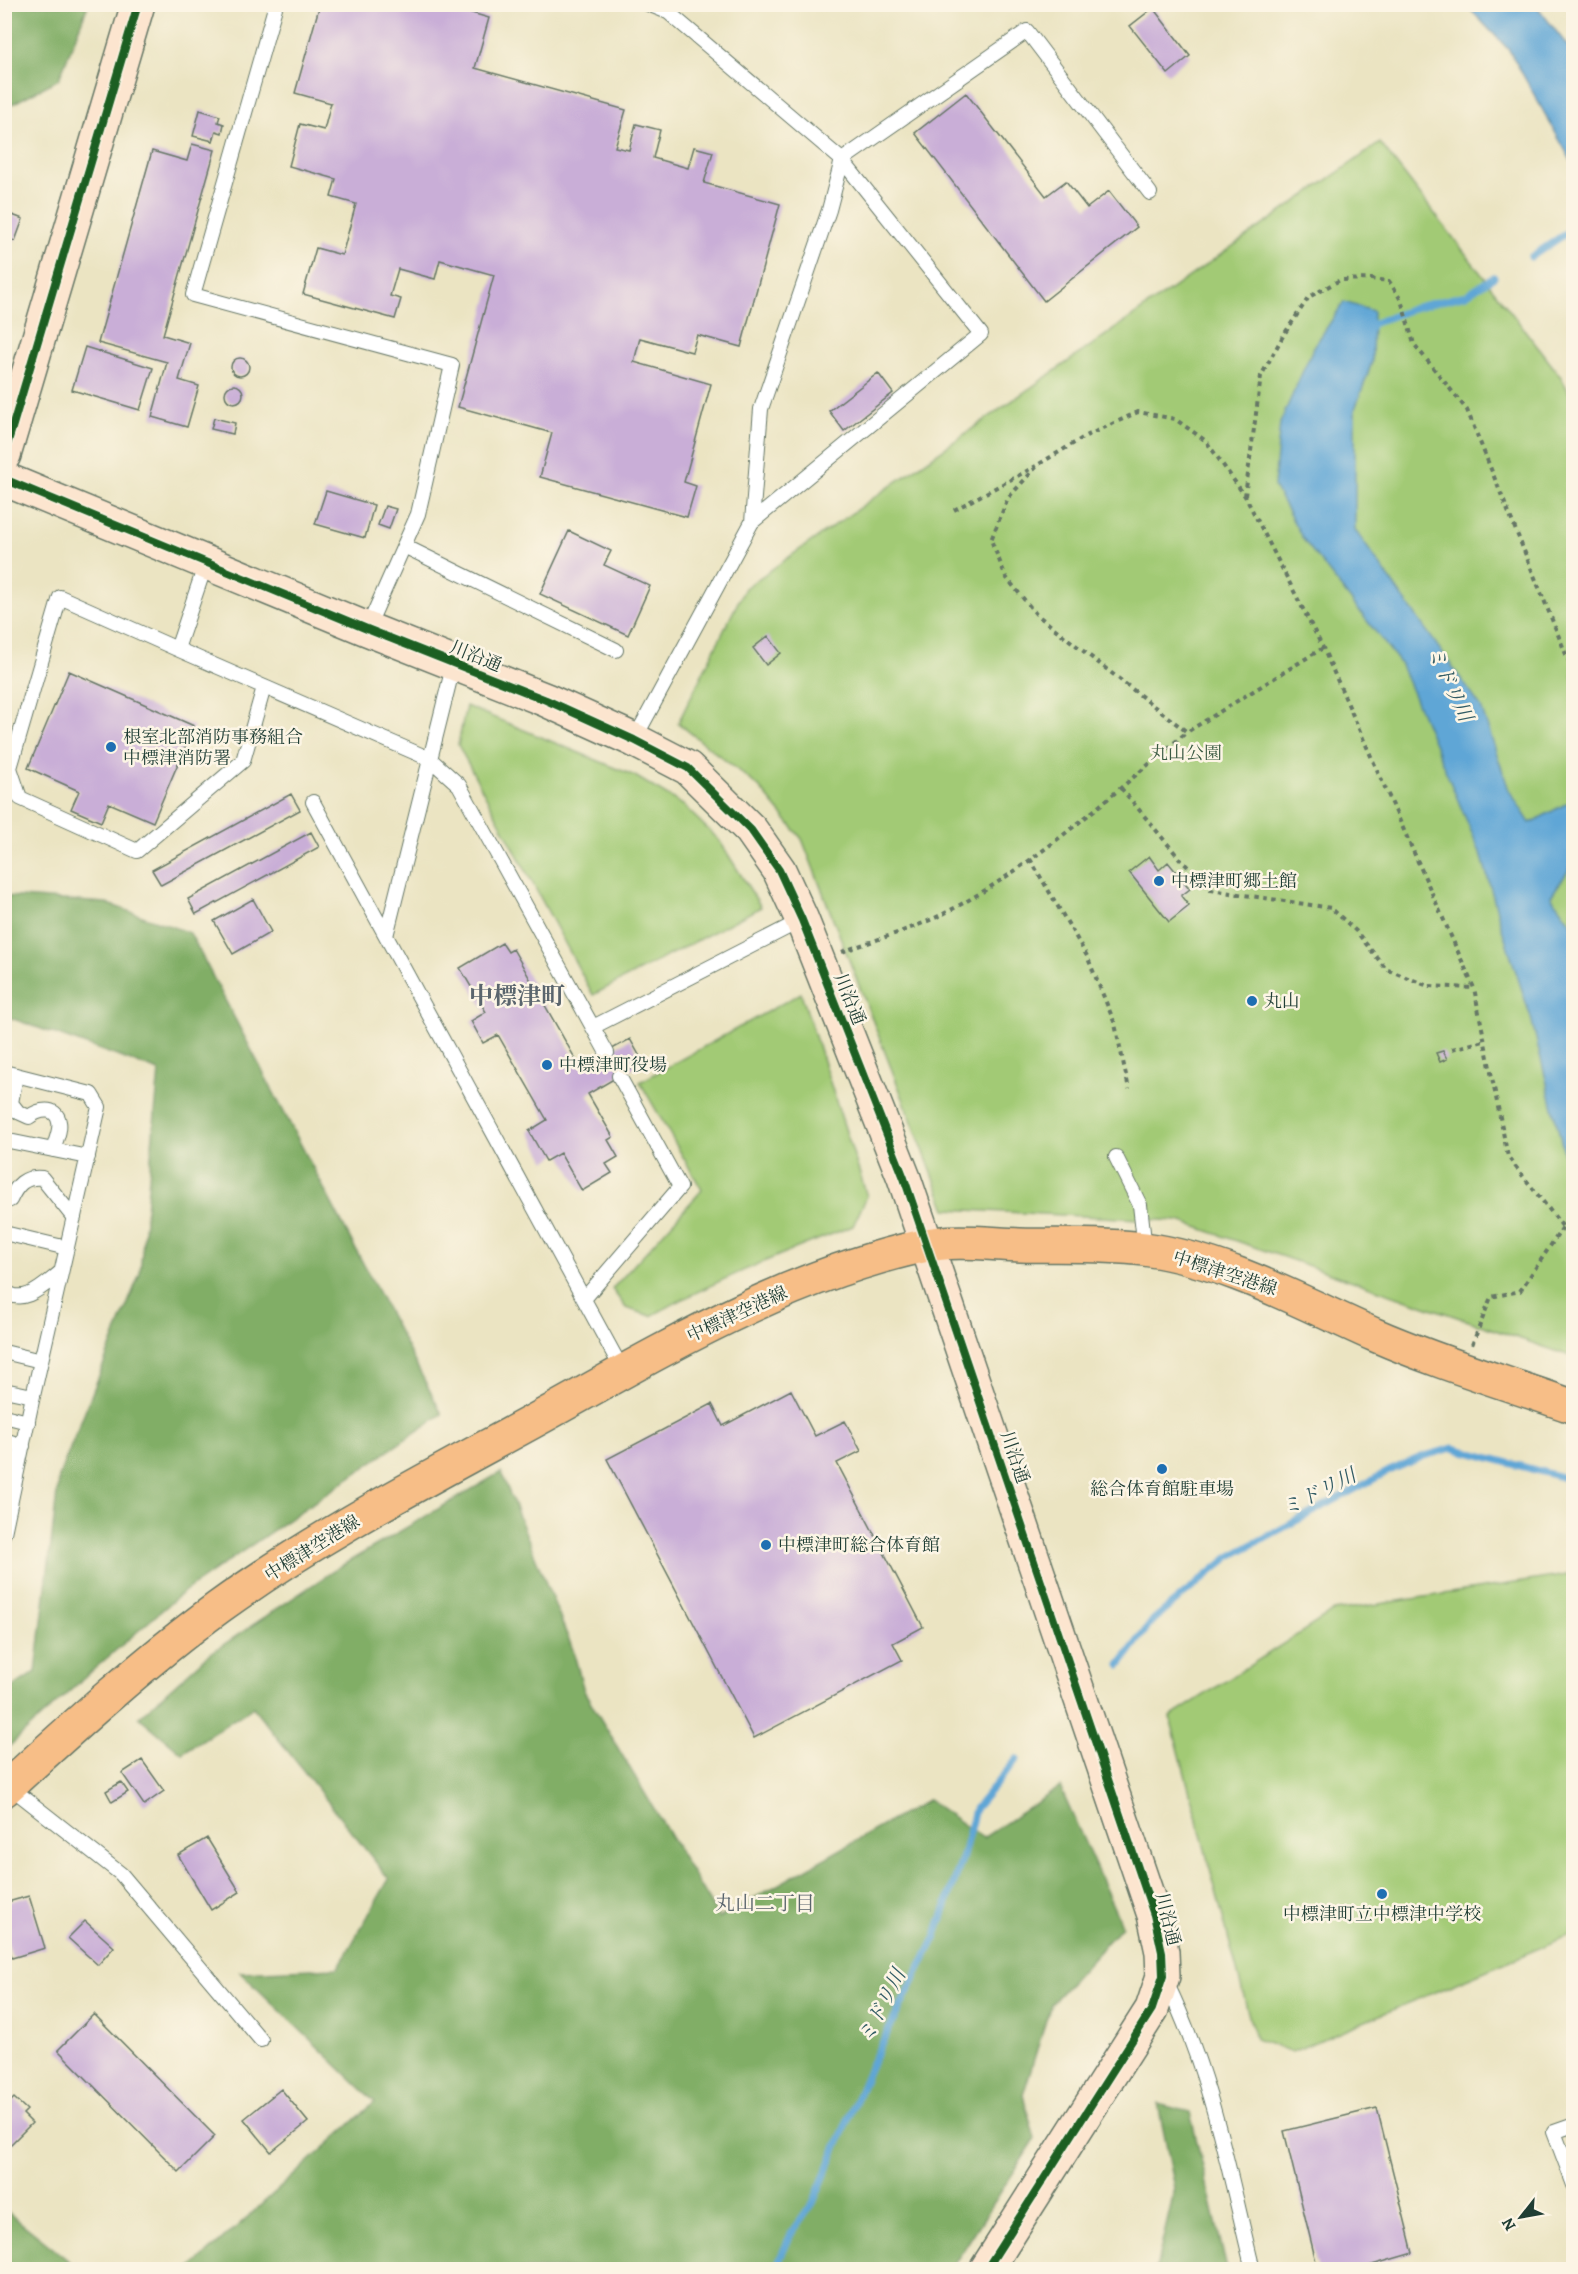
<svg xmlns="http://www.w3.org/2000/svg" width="1578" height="2274" font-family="Alegreya,'Noto Serif JP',serif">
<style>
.green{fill:#a2ca75;stroke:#608454;stroke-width:1.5}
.forest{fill:#81ae66;stroke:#50764d;stroke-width:1.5}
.water{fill:#5fa6d6;stroke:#3f7285;stroke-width:1.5}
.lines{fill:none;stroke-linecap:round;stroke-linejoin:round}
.stream{stroke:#5fa6d6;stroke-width:7}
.building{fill:#c9aed7}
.lane-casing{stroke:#676;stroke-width:16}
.secondary-casing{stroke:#676;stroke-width:36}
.primary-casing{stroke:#676;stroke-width:36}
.path{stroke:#676;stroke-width:4;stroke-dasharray:4.5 4.5;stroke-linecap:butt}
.lane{stroke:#fff;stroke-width:14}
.secondary{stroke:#fce5cf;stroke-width:33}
.primary{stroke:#f7be87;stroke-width:33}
.cycleway-casing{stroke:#fcf5e5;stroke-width:11}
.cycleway{stroke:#1b5e20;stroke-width:8}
.poi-dot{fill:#1f6fb2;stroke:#fcf5e5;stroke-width:2}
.labels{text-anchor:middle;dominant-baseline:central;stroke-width:5;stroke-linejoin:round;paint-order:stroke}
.street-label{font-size:18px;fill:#1f3d34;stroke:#fcf5e5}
.poi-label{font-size:18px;fill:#1f3d34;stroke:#fcf5e5;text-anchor:start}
.park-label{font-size:18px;fill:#395941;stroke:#fcf5e5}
.water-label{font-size:20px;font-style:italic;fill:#325c65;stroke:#fcf5e5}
.neighbourhood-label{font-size:20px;fill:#5a656d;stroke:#fcf5e5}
.district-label{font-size:24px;font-weight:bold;fill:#5a656d;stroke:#fcf5e5}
</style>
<rect width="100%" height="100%" fill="#fcf5e5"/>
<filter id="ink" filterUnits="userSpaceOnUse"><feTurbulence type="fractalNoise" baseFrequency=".0167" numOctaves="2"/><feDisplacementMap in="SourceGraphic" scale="12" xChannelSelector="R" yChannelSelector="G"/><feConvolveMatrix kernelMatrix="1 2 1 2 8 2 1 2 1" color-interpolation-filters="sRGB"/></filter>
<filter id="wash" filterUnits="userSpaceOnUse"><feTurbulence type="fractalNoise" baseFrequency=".008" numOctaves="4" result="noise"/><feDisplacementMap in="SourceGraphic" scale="24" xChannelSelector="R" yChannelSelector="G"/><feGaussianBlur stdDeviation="1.35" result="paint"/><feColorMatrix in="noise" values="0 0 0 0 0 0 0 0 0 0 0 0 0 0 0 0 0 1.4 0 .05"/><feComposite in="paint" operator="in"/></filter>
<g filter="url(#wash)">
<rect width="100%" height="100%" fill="#ebe4c2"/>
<path class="green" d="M1380,143L1561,377L1573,400V1357L1179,1221L946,1209L802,839L759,787L678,723L745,588Z
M466,706L635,776L683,805L719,840L761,907L593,995L458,745Z
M801,993L867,1196L853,1226C783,1253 716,1280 651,1316L626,1308L612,1289L702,1190L640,1082Z
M1573,1574V1934L1292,2052L1255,2039L1170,1717L1334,1611Z"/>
<path class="forest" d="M15,5H88L59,79L5,108V19Z
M5,896L106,903L190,933L442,1414L182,1593L93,1670L5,1750V1692L36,1672L59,1476L140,1273L159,1071L5,1016Z
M501,1472L573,1650L584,1691L719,1918L928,1800L983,1838L1060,1787L1122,1926L1051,2004L1023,2095L1035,2139L951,2269H190L375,2102L240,1972L338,1968L389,1879L253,1707L182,1753L139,1717L208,1655L341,1566Z
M1158,2104L1190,2112L1227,2269H1156L1175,2188Z
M5,2210L79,2269H5Z"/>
<path class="water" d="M1466,5H1536L1573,53V164L1509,50Z
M1344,302L1373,311L1372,362L1355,409V530L1481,707L1509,790L1530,823L1573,800V864L1551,896L1573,926V1190L1531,1018L1502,929L1482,857L1400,663L1303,539L1274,486L1280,423L1313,348Z"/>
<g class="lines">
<path class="stream" d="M1531,257L1574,228
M1369,330L1372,324L1417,307L1466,295L1494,277
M1120,1665L1153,1620L1229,1557L1389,1471L1424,1456L1453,1448L1565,1478L1574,1475
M775,2270L791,2234L813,2203L870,2067L935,1938L963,1856L975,1809L1017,1759"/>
</g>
<g id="blocks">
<path class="building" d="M320,4H441L489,18L475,68L626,110L615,147L629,150L636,124L660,130L653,158L688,168L694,147L713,152L704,183L780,204L741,347L697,335L692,352L640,338L634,362L711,384L684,482L696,486L687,517L540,477L552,433L458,407L494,275L440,260L435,279L398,269L390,296L401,299L395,319L303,294L316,248L342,255L356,204L331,197L336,179L289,166L300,124L324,130L331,103L295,93Z
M1153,8L1190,56L1168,74L1130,26Z
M966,93L1046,196L1066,181L1087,208L1109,191L1137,227L1044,301L915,133Z
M200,110L220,116L218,122L224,124L222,133L216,131L213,141L193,136Z
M192,144L215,150L163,335L190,343L179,380L199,386L187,427L152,417L167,362L98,343L152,151L187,161Z
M4,212L23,219L15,241L4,238Z
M85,347L153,368L140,410L72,390Z
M231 367a9 9 0 1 1 18 0a9 9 0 1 1-18 0Z
M878,373L893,393L844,431L829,411Z
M225 394a9 9 0 1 1 18 0a9 9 0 1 1-18 0Z
M214,418L235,423L233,434L211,429Z
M326,491L374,505L365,538L315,524Z
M385,506L396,509L389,529L378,525Z
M569,531L611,551L604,565L650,586L628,635L540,594Z
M768,636L781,653L766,665L753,648Z
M69,671L194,726L153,822L109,803L101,822L71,809L79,791L28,768Z
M291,794L300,810L161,885L152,870Z
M311,832L319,847L196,914L188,899Z
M1149,856L1159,870L1168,862L1190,889L1181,896L1189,906L1169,922L1129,872Z
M253,899L271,932L233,954L214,921Z
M502,943L508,952L513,949L580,1067L630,1039L643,1062L588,1094L613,1137L608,1140L618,1157L606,1164L612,1173L582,1191L560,1153L546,1161L529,1131L547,1120L498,1035L483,1043L471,1021L486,1012L460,968Z
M1443,1051L1447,1059L1440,1062L1436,1053Z
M791,1390L815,1436L845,1421L861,1451L837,1463L923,1627L893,1643L902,1660L754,1738L607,1459L712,1404L723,1426Z
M142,1760L164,1791L144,1805L122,1773Z
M121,1782L128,1792L112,1802L106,1791Z
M207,1838L240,1892L211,1910L178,1855Z
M29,1896L45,1948L12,1958L4,1932V1903Z
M85,1921L114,1947L98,1965L68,1938Z
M94,2014L215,2136L179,2172L58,2050Z
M281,2089L308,2122L271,2152L244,2119Z
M14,2098L27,2110L23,2114L32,2123L4,2151V2108Z
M1377,2108L1413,2253L1355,2270H1318L1284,2131Z"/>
</g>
</g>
<g filter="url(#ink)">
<use href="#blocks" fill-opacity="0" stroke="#676" stroke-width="1.5"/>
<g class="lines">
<defs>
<path id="lane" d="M276,4L193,295L452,365L418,514L367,629
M752,522L981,334L842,160L1027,31L1150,193
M404,546L616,650
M206,563L177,649L430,759L459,785L607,1053
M177,649L60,597L10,768L20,798L137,851L243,761L264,687
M634,740L752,522L761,409L829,210L842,160L668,12L648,4
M313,802L623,1371
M386,936L454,663
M593,1027L802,920
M4,1072L91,1094L99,1107L33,1396L4,1533
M16,1075L11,1103L18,1112L29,1117C38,1110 56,1105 59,1122C61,1130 55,1142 53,1150
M4,1140L88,1157
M1116,1157L1140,1205L1145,1249
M4,1202L10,1200C17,1185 24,1176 42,1178L74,1218
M4,1233L67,1248
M4,1290C23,1308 45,1284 61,1272
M584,1299L680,1187L619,1076
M4,1352L41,1361
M4,1390L33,1396
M4,1416L28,1422
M4,1440L23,1446
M9,1786L121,1874L261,2040
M1166,1982C1211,2073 1229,2172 1253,2270
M1574,2125L1554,2132L1574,2185"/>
<path id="secondary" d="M4,455L138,4
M4,479L367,629L546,700L634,740L688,768L751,830L779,870L802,920L904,1178L1154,1915L1162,1952L1163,1976L1152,2009L986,2270"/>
<path id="primary" d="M4,1790C73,1727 144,1662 219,1607C327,1529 446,1470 561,1406C676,1342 794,1274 923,1246C954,1239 989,1244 1020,1245C1061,1246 1103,1244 1144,1249C1226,1260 1300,1302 1375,1335C1439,1363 1507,1383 1574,1407"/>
</defs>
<use href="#lane" class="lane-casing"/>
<use href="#secondary" class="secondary-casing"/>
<use href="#primary" class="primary-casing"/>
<path class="path" d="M1245,496L1261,376L1283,336L1309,297L1340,280L1371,279L1389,281L1401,300L1414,344L1467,410L1574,674
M954,510L1036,466
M1323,648L1187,732L1036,614L1006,577L991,540L1008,498L1039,464L1086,436L1138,412L1175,419L1206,441L1245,496L1323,648L1474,988L1508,1157L1563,1227L1574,1223
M1121,788L1180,859L1211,890L1331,908L1356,931L1386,969L1428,986L1474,988
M1030,859L1087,956L1115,1024L1129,1089
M842,952C874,940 914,929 945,913C1034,867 1110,796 1187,732
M1452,1049L1484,1041
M1472,1345L1491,1297L1520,1291L1563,1227"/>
<use href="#lane" class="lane"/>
<use href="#secondary" class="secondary"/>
<use href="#primary" class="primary"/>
<defs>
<path id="cycleway" d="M4,455L138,4
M4,479L367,629L546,700L634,740L688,768L751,830L779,870L802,920L904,1178L1154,1915L1162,1952L1163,1976L1152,2009L986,2270"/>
</defs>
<use href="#cycleway" class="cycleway-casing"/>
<use href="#cycleway" class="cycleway"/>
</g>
</g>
<g class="poi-dot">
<circle cx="111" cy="747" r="6"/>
<circle cx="1159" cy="881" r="6"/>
<circle cx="1252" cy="1001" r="6"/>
<circle cx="547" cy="1065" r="6"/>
<circle cx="1162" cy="1469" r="6"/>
<circle cx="766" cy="1545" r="6"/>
<circle cx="1382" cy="1894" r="6"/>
</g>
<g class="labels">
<g class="street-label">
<text transform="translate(476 656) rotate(22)">川沿通</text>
<text transform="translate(850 999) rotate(68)">川沿通</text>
<text transform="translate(1225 1273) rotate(18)">中標津空港線</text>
<text transform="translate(737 1314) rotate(-25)">中標津空港線</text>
<text transform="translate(1015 1457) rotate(71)">川沿通</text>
<text transform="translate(312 1548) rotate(-32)">中標津空港線</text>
<text transform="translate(1168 1919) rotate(76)">川沿通</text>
</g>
<g class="poi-label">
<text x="123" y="737">根室北部消防事務組合<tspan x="123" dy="21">中標津消防署</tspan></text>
<text x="1171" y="881">中標津町郷土館</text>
<text x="1264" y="1001">丸山</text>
<text x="559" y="1065">中標津町役場</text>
<text x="1162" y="1489" text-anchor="middle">総合体育館駐車場</text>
<text x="778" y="1545">中標津町総合体育館</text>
<text x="1382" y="1914" text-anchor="middle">中標津町立中標津中学校</text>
</g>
<g class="park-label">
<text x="1186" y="753">丸山公園</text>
</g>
<g class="water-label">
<text transform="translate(1450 684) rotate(65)">ミドリ川</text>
<text transform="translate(1319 1492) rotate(-27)">ミドリ川</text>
<text transform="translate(882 2006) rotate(-63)">ミドリ川</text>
</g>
<g class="neighbourhood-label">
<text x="765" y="1903">丸山二丁目</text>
</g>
<g class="district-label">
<text x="517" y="996">中標津町</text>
</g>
</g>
<rect width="1578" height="2274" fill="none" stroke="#fcf5e5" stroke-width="24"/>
<g transform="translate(1521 2217) rotate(239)" stroke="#fcf5e5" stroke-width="4.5" paint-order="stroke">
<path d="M0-4.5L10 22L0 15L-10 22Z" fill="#1f3d34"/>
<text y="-9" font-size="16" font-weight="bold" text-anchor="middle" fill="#1f3d34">N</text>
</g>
</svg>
